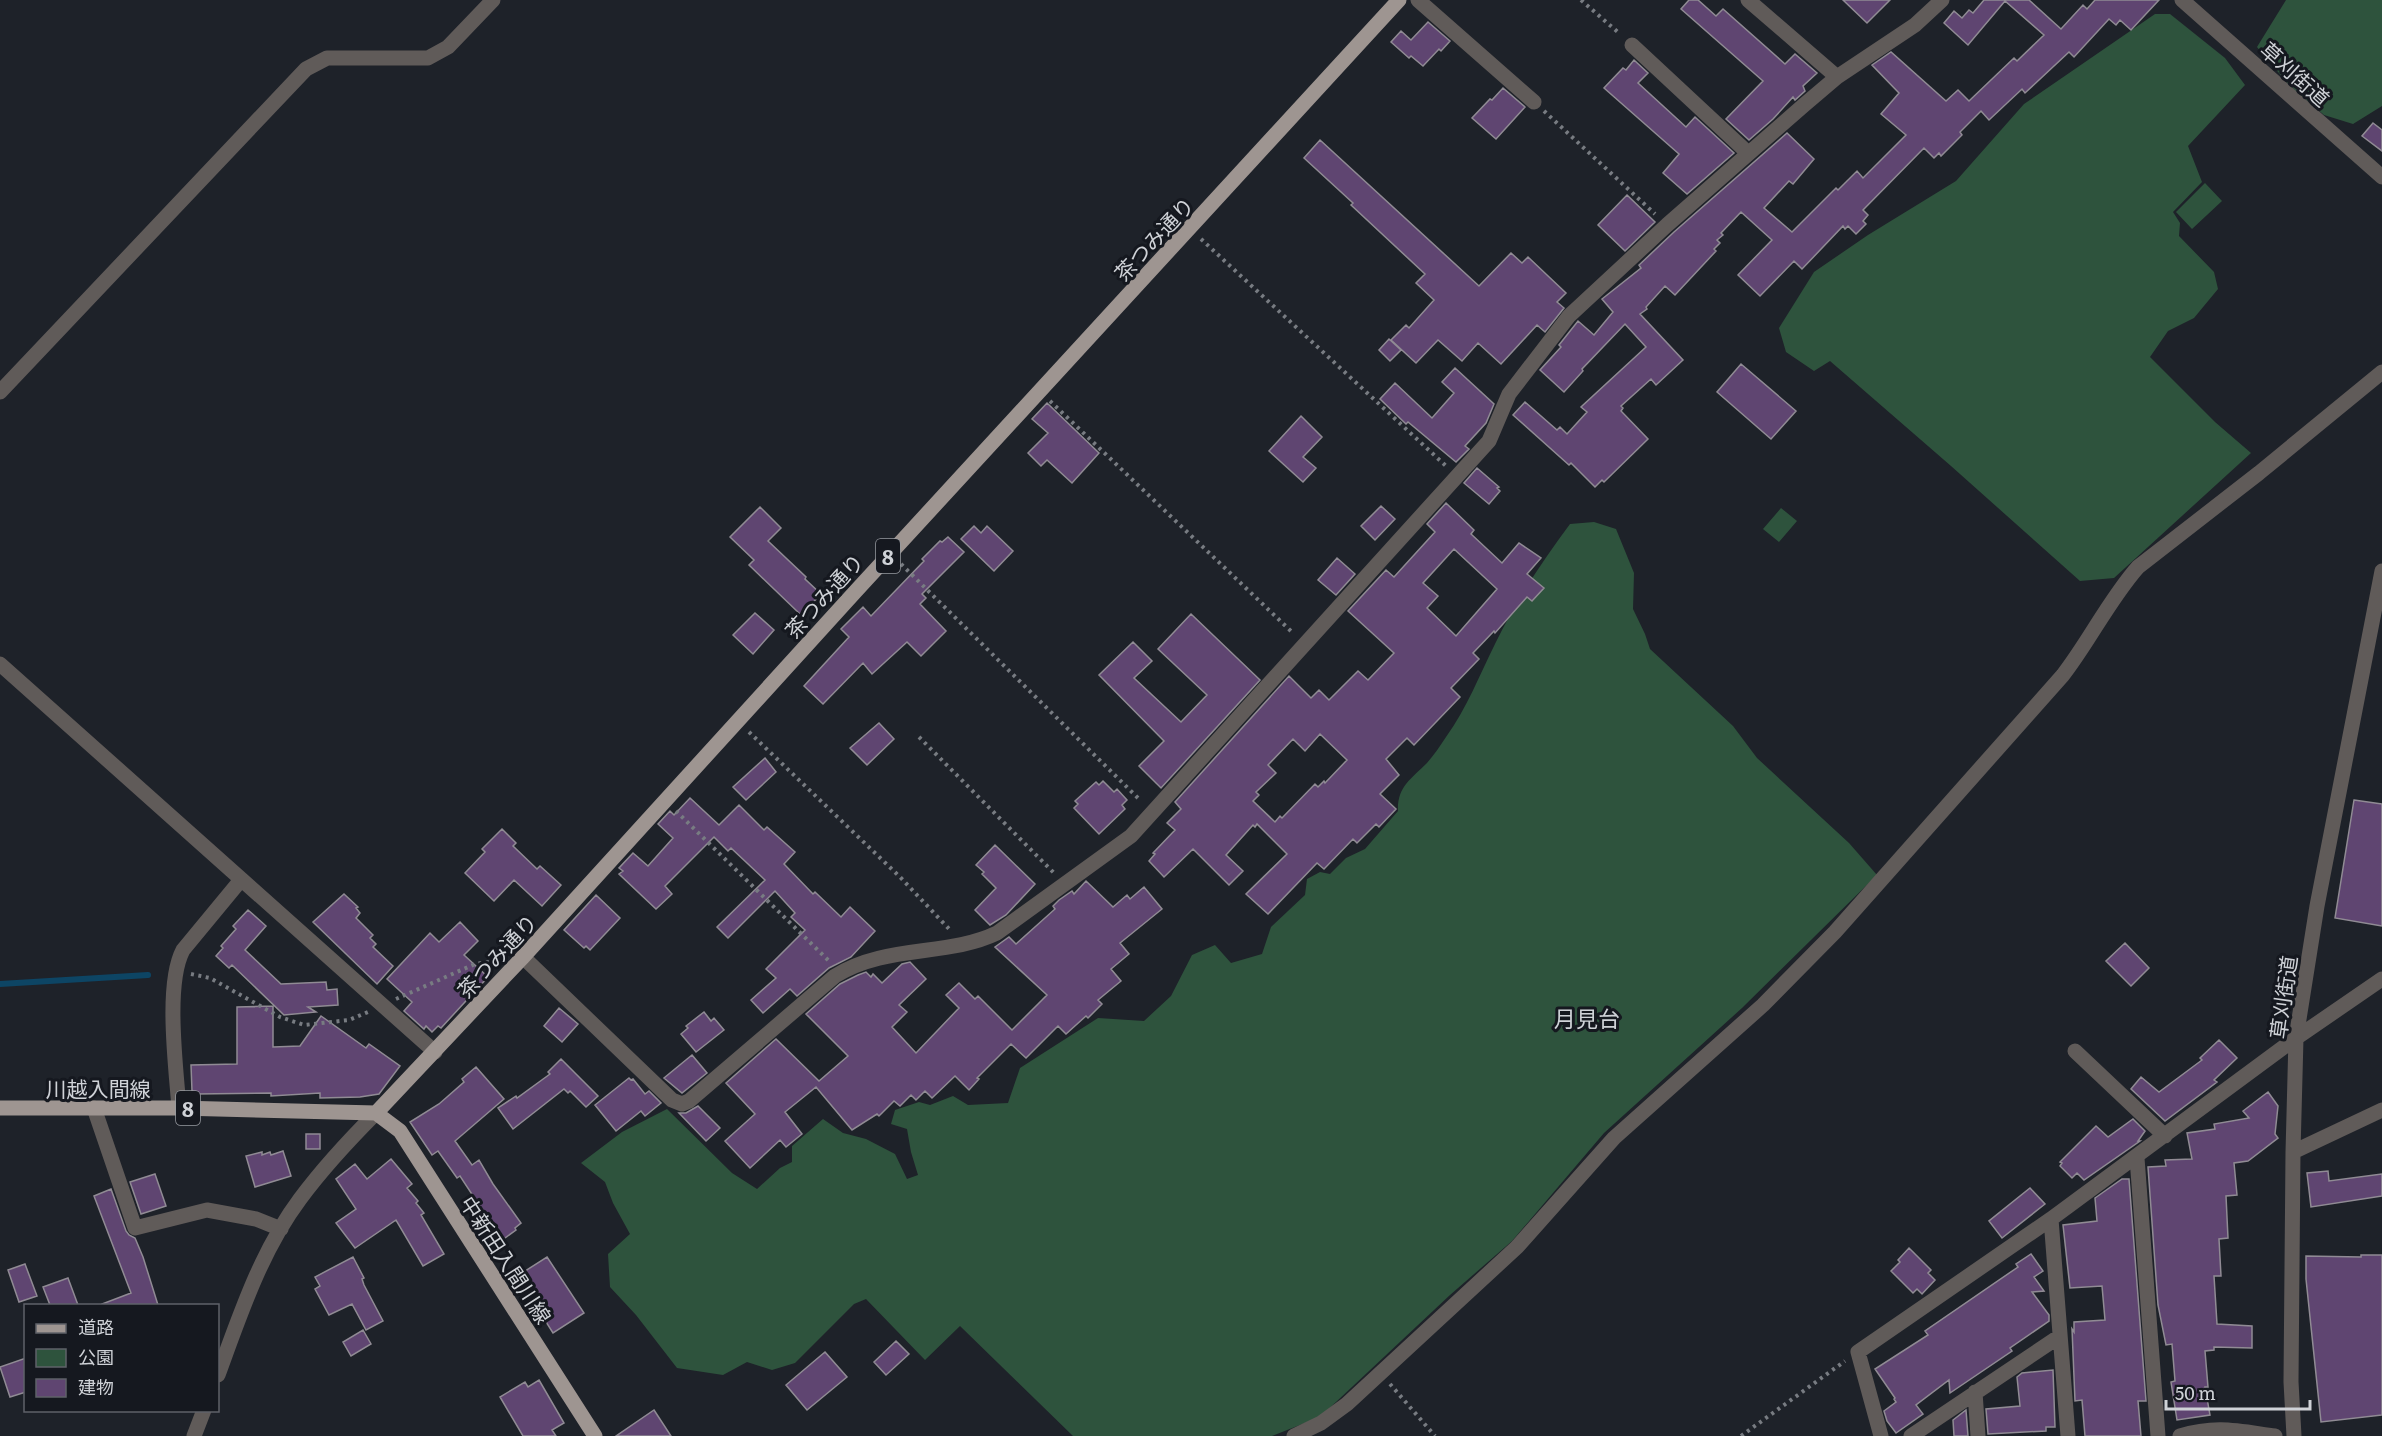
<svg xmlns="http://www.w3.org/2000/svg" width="2382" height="1436" font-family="Literata,'Noto Sans JP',serif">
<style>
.green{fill:#2e533d}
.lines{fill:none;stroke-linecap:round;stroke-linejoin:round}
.stream{stroke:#0d4564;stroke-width:6}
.building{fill:#5f4571;stroke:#908b94;stroke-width:1.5;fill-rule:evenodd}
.path{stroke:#787c82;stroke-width:4;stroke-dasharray:3 4.5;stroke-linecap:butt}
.minor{stroke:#605b59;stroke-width:15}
.major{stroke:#9e9591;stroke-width:15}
.labels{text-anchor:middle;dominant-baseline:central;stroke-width:6;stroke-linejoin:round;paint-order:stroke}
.shield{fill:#15181f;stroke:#979aa0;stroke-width:1.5}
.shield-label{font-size:20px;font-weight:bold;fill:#cfd2d7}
.street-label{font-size:21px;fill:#cfd2d7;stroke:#15181f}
.neighbourhood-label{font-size:22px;fill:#cfd2d7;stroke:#15181f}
</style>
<rect width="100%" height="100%" fill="#1e2229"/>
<path class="green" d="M2286,0H2382V106L2353,124L2324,115L2289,85L2257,47Z
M2155,14H2170L2225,58L2245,85L2188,146L2202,182L2173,212L2180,223L2179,236L2214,272L2218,289L2194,318L2168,331L2150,357L2215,422L2251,453L2114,578L2080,581L1951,466L1830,361L1814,371L1786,352L1779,328L1814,272L1868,235L1956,181L2024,104Z
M2205,183L2222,201L2192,229L2176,212Z
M1781,508L1797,521L1779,542L1763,529Z
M1594,522L1616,529L1634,573L1633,609L1645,634L1650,649L1733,726L1757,758L1849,843L1877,875L1742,1008L1604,1133L1512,1241L1450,1295L1320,1417L1272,1436H1073L960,1326L925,1360L866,1299L854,1304L795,1363L772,1370L747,1362L723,1375L677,1368L636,1315L610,1287L608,1254L630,1234L613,1203L605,1182L581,1163L622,1132L667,1109L732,1173L757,1189L780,1168L792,1162V1146L823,1119L843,1133L866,1139L895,1154L907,1179L918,1175L911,1152L907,1129L891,1124L895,1110L919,1102L930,1105L953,1096L968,1105L1008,1103L1020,1068L1098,1018L1144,1021L1171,996L1192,955L1215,945L1231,963L1262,954L1271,927L1305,895L1307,879L1320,872L1330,874L1346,858L1365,849L1398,811C1397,787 1411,779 1427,763C1434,755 1440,746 1446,737C1467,708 1479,676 1495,644C1516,601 1541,563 1570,524Z"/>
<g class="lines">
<path class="stream" d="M0,984L148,975"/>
</g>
<path class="building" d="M1689,0H1698L1716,16L1723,9L1785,64L1795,54L1817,73L1803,86L1805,91L1795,100L1793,97L1773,119L1749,140L1726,119L1763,81L1681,9Z
M1843,0H1890L1867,23Z
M1984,0H2029L2061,29L2083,5L2087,9L2095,0H2159L2131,30L2120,20L2116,25L2109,19L2074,57L2069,52L2025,93L2022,89L1989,120L1981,111L1960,132L1962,135L1941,156L1939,153L1934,158L1924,148L1863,210L1868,215L1863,221L1866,224L1856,234L1848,226L1845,229L1843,226L1802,269L1794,261L1760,296L1738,275L1772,240L1741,212L1721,233L1723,235L1717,240L1720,243L1714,249L1716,251L1675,295L1665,286L1646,307L1647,309L1640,314L1683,360L1656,385L1651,379L1621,406L1623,408L1621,411L1648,439L1604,482L1602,480L1595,487L1571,463L1569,465L1513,415L1525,402L1557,430L1560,427L1567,434L1587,412L1581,407L1646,347L1625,324L1582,369L1583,371L1564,392L1540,370L1561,347L1559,345L1578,321L1594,335L1613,312L1602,299L1641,268L1639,265L1674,232L1787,133L1814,159L1793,184L1789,181L1764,208L1792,232L1836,188L1838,190L1857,171L1863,178L1906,135L1881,114L1899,93L1872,65L1891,52L1946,101L1958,90L1969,101L2014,58L2017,61L2044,35L2005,1L1968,45L1944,23L1954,11L1962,18L1969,10L1973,13Z
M1428,22L1450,41L1441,51L1439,49L1423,66L1411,56L1409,58L1391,42L1401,31L1411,40Z
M1634,60L1648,73L1638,83L1686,127L1695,117L1734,153L1687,194L1663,173L1679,154L1604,88L1623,68L1626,70Z
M1503,88L1525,107L1496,139L1472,118L1490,99L1492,100Z
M2373,123L2382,130V151L2362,136Z
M1320,140L1479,286L1511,253L1522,263L1528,257L1566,293L1557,302L1564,308L1545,332L1537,325L1501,364L1478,343L1462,361L1438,340L1416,363L1391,340L1406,325L1409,328L1434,300L1416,283L1425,274L1351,205L1353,203L1304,158Z
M1627,195L1655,222L1625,251L1598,225Z
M1389,339L1401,350L1390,361L1379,350Z
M1741,364L1796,411L1771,439L1717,392Z
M1455,368L1494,404L1486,423L1465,446L1469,449L1456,462L1408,422L1406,424L1380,399L1395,383L1432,418L1454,393L1442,382Z
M1047,403L1099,453L1072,483L1047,460L1041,466L1028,453L1048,433L1032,419Z
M1301,416L1322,437L1303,457L1316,468L1303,482L1269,451Z
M1477,468L1499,487L1497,488L1500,491L1489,504L1464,483Z
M1446,503L1474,530L1471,534L1502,563L1519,543L1541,558L1527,574L1544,588L1532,601L1527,597L1495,633L1494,631L1473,653L1479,659L1451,688L1460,697L1414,745L1407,738L1386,759L1399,775L1380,794L1396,809L1379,827L1376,824L1357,843L1353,839L1324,869L1317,863L1268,914L1246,894L1287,854L1257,824L1255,827L1253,825L1226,855L1243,871L1229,885L1193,849L1164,877L1149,861L1155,854L1153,853L1175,830L1167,823L1181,809L1175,802L1289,676L1311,698L1319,690L1329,700L1358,671L1368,680L1394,653L1348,611L1386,570L1394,577L1435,532L1427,524ZM1454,549L1497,589L1456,636L1427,608L1438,596L1423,583ZM1320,734L1347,760L1325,783L1324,781L1318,787L1315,784L1282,818L1280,816L1275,822L1253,801L1259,795L1256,792L1276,773L1268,765L1293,739L1305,751Z
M1381,506L1395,519L1375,540L1361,526Z
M760,507L781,528L768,541L806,577L805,579L821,594L801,615L749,565L754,560L730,537Z
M974,526L981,533L987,526L1013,551L994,571L961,539Z
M948,537L964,552L922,594L926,598L920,604L946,631L921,656L907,642L872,674L863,663L823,704L804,686L849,637L841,629L863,607L871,616L924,561L922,559L940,541L942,542Z
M1337,558L1355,574L1336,595L1318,580Z
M755,613L774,630L753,654L733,635Z
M1191,614L1260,680L1161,788L1139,766L1164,741L1099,675L1133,642L1152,661L1134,678L1181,722L1207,695L1158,649Z
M879,723L894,739L867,765L850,748Z
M765,758L776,772L746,800L733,787Z
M1103,781L1114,792L1117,789L1127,800L1122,805L1125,809L1099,834L1074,808L1078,804L1075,801L1096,782L1099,785Z
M690,798L719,825L739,805L764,830L767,827L795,852L784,864L813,894L815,892L841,917L850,907L875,931L851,957L829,968L797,996L790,989L763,1013L751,1000L776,978L766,969L805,930L791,917L795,913L775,891L728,938L717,927L765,880L731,848L728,851L714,837L665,886L672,894L656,909L619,874L623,871L619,868L633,853L648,866L673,838L658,824L670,811L674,815Z
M2354,800L2382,804V926L2335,918Z
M502,829L516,843L513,846L537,869L540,866L561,885L542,906L514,880L494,901L465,873L485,852L482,849Z
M995,845L1035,884L1006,915L990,925L975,910L996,888L982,874L984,872L976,865Z
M1086,881L1113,907L1127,895L1130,899L1144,887L1162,909L1120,943L1129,954L1111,969L1121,981L1098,1000L1102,1004L1088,1018L1086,1016L1066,1034L1058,1026L1026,1058L1011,1044L977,1078L979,1079L969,1090L955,1076L932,1098L925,1091L916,1100L911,1095L900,1106L894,1101L879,1116L877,1114L852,1130L816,1087L785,1112L802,1134L786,1147L780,1140L750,1168L725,1141L755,1114L726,1083L776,1039L819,1081L848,1056L806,1014L840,984L858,975L866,972L871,977L873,974L882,983L902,964L910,962L926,979L899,1005L907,1012L892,1027L916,1053L959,1008L946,995L959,983L975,999L978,996L1012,1030L1047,995L995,947L1009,937L1016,944L1055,909L1053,906L1059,900L1072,891L1074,894Z
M344,894L358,907L356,908L360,913L356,918L373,935L370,938L376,944L373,947L393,966L377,984L313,922Z
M596,895L620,918L590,950L586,946L584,948L564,930Z
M248,910L266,926L245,950L281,984L326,982L327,990L337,989L338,1005L308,1007L316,1012L284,1015L232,965L229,968L216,956L223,948L221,946L236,929L233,926Z
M460,922L478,941L464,955L488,977L441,1028L438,1026L432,1032L426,1026L424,1029L404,1011L412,1002L387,979L430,933L439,942Z
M2125,943L2149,968L2131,986L2106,961Z
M273,1006V1047L300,1046L321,1016L366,1048L369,1044L400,1066L379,1094L360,1097L320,1098V1093L271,1096V1093L196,1094L195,1092L192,1091L191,1065L237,1064V1007Z
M559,1008L578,1024L562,1042L544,1026Z
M704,1012L711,1021L714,1018L724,1030L696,1052L681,1034L688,1028L686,1026Z
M2219,1040L2237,1058L2214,1080L2217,1082L2165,1121L2131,1089L2141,1077L2159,1092L2202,1060L2200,1058Z
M692,1055L707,1073L682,1093L664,1078Z
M561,1059L598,1096L586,1107L570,1091L568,1093L564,1089L513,1129L498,1108L516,1096L517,1098L550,1074L548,1072Z
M476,1067L504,1099L455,1141L472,1165L479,1160L493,1184L521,1223L515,1228L516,1230L498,1243L495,1240L489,1244L476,1226L478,1224L475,1221L485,1214L460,1176L457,1178L438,1151L432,1155L410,1122L439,1104L464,1082L462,1079Z
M629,1078L631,1080L633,1079L645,1094L649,1091L661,1103L645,1116L641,1111L616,1131L595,1105Z
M2268,1092L2278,1106L2275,1134L2278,1138L2248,1161L2234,1163L2237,1195L2226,1196L2228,1238L2219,1239L2221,1276H2214L2217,1324L2252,1326V1348L2214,1347V1350L2205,1351L2208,1387H2205L2210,1415L2177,1420L2171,1382L2175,1381L2172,1344L2166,1345L2158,1305L2148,1167L2166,1166L2165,1160L2192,1159L2187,1133L2215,1129L2214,1124L2249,1118L2243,1111Z
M698,1106L720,1128L706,1141L679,1113H686Z
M2133,1119L2145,1131L2138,1141H2140L2084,1180L2077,1173L2072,1178L2060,1166L2062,1163L2060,1162L2096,1126L2108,1137Z
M306,1134H320V1149H306Z
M283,1151L291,1176L255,1187L246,1156L262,1152V1155L270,1152L271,1155Z
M391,1159L412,1184L407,1188L418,1201L416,1203L424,1213L421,1215L444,1254L423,1266L396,1220L355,1248L336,1223L356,1209L336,1179L355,1164L367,1179Z
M2328,1171L2329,1181L2382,1174V1196L2311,1207L2307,1173Z
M155,1174L166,1206L141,1214L130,1182Z
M2122,1179H2129L2146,1401H2138L2141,1436H2085L2082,1400L2075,1401L2072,1329L2074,1332V1322L2105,1320L2102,1286L2070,1288L2063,1225L2097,1221L2095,1198Z
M2030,1188L2045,1204L2002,1238L1989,1221Z
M111,1189L126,1231L129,1235L135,1238L143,1257L158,1305H102V1304L131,1293L94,1196Z
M1909,1248L1931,1270L1928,1273L1935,1280L1922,1294L1917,1289L1913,1293L1891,1271L1900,1262L1898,1260Z
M2031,1254L2043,1271L2034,1277L2044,1291L2032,1292L2049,1315V1321L2010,1348L2012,1351L1950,1393L1949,1380L1916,1405L1923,1414L1896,1433L1887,1421L1884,1411L1896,1402L1894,1399L1895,1398L1875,1369L1928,1335L1925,1331L2018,1267L2016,1264Z
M2361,1255H2382V1415L2321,1422L2306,1279V1256L2361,1257Z
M353,1257L364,1278L362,1279L364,1285L383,1321L366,1330L352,1304L329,1315L315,1289L320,1286L315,1277Z
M547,1257L584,1313L553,1333L519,1279L524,1276L522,1273Z
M25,1264L37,1296L19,1302L8,1270Z
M68,1278L78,1305H50L43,1287Z
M363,1330L371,1344L351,1356L343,1342Z
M896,1341L909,1354L886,1375L874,1362Z
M825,1352L847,1377L807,1410L786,1385Z
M26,1358V1392L10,1397L0,1367Z
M2053,1370L2055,1427H2046V1431L1988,1434L1986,1409L2020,1406L2017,1377L2022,1373Z
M539,1380L564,1423L552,1430L556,1436H523L500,1397L525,1382L528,1387Z
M654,1410L671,1436H616Z
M1966,1410L1968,1436H1954L1953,1420Z"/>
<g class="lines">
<path class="path" d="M1581,0L1620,34
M1544,111L1655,214
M1201,239L1446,466
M1050,401L1294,634
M901,564L1141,801
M749,732L900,877L951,931
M919,737L1054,873
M676,811L829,961
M191,974L210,978L280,1017L304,1025L349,1020L368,1012
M396,999L475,964L495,961
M1390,1384L1435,1436
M1741,1436L1845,1361"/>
<path class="minor" d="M1418,0L1534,102
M1748,0L1837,77
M2182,0L2382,177
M1632,45L1748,153
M0,392L306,69L327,58H428L448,47L493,0
M0,664L435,1052
M523,957L672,1100L682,1104L689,1101L835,976C886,944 947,957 997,933L1131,836L1489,441L1509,394L1569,316L1667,225L1804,105L1837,77L1915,25L1942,0
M2075,1051L2165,1136
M94,1108L135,1228L207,1210L256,1219L281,1229
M179,1108C176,1067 165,984 183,950L240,881
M2293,1152L2382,1110
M2137,1158L2158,1436
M2051,1219L2068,1436
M218,1375C240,1315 261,1251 300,1199C323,1168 349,1140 376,1113
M1975,1392L1978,1436
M194,1436L204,1410
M1294,1436L1321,1423L1347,1404L1517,1247L1614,1138L1763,1005L1835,932L2063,675C2090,640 2109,600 2138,567L2259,473L2382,372
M1881,1436L1858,1352L2051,1219L2296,1038L2382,979
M1911,1436L2060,1336
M2180,1436C2216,1425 2238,1431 2275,1436
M2294,1436L2291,1382L2293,1152L2296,1038L2317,906L2382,571"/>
<path class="major" d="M0,1108H179L376,1113
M376,1113L523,957L855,592L1399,0
M376,1113L400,1131L595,1436"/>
</g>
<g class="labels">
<g class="shield">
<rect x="876" y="539" width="24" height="34" rx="4.5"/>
<rect x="176" y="1091" width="24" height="34" rx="4.5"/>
</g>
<g class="shield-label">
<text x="888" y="556">8</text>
<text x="188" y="1108">8</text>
</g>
<g class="street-label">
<text transform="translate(2296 73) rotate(42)">草刈街道</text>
<text transform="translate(1153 238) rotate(-47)">茶つみ通り</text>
<text transform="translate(823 595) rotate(-48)">茶つみ通り</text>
<text transform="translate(496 955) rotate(-47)">茶つみ通り</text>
<text transform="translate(2282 997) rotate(-82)">草刈街道</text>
<text x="98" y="1087">川越入間線</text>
<text transform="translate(507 1259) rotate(57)">中新田入間川線</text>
</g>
<g class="neighbourhood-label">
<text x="1587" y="1017">月見台</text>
</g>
</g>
<rect x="24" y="1304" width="195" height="108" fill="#15181f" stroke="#5f6269" stroke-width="1.5"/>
<rect x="36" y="1324" width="30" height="9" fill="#9e9591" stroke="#5f6269" stroke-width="1.5"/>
<text x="78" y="1334" font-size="18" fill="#cfd2d7">道路</text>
<rect x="36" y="1349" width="30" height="18" fill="#2e533d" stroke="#5f6269" stroke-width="1.5"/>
<text x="78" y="1364" font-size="18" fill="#cfd2d7">公園</text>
<rect x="36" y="1379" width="30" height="18" fill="#5f4571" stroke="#5f6269" stroke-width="1.5"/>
<text x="78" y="1394" font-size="18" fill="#cfd2d7">建物</text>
<path d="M2166 1400v9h144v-9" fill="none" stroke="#cfd2d7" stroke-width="3"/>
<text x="2175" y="1400" font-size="18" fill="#cfd2d7" stroke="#15181f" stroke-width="4.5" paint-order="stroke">50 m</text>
</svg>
